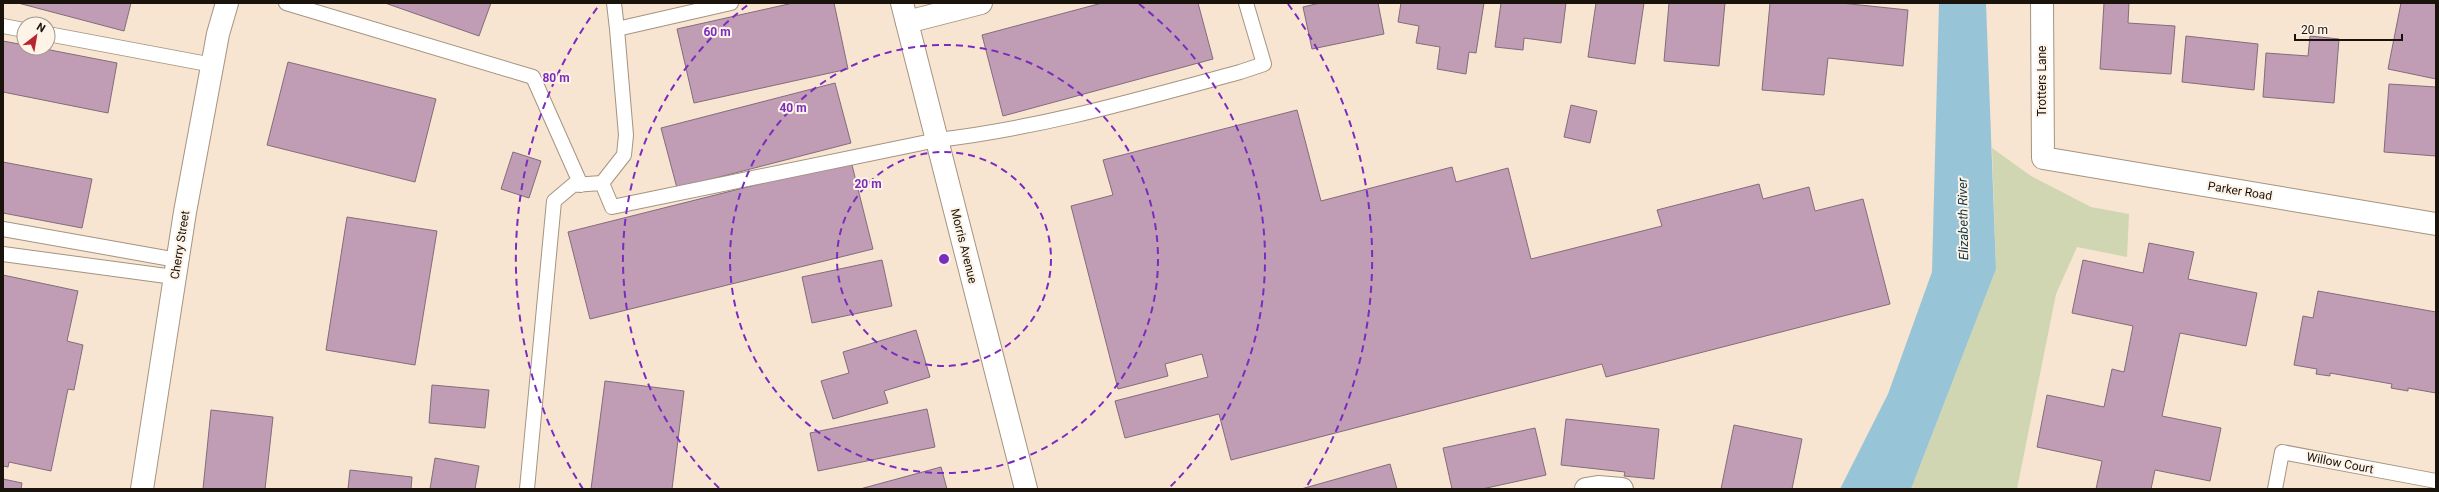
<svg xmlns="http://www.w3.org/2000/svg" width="2439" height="492" font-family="Roboto,sans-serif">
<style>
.green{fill:#d0d6b1}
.water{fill:#97c4d6}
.building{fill:#c09cb5;stroke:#826d7b}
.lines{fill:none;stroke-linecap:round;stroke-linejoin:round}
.service-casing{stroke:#a59481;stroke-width:16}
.minor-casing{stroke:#a59481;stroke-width:24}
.tertiary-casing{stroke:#a59481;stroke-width:24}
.primary-casing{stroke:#a59481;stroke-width:24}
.service{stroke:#fff;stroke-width:14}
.minor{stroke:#fff;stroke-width:22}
.tertiary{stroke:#fff;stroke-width:22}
.primary{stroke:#fff;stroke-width:22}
.ring{fill:none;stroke:#7b2cbf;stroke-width:2;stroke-dasharray:7 5}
.labels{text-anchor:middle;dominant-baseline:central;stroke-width:4;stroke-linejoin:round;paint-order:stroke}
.street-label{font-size:12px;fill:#19130c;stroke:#fef3e7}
.water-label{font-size:13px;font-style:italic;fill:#103946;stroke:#fef3e7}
.centre{fill:#7b2cbf;stroke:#fef3e7;stroke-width:2}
.ring-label{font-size:12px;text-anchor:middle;font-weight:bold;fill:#7b2cbf;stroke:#fef3e7;stroke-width:4;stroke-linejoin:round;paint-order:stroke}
</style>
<rect width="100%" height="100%" fill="#f7e4d1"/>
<path class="green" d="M1992,148L2031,176L2091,207L2129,214L2127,257L2077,247L2056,294L2017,489H1911L1996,269Z"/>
<path class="water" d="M1939,3H1986L1996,269L1911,489H1840L1888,394L1932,272Z"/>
<path class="building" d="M18,3H131L124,31Z
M385,3H491L479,36Z
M793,3H834L848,69L694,103L677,29Z
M1102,3H1198L1213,59L1003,116L982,35Z
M1320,3H1378L1384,34L1312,49L1303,7Z
M1401,3H1484L1476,53L1469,52L1466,74L1437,69L1440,47L1416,43L1419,26L1398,22Z
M1501,3H1566L1561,43L1524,38L1523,50L1495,47Z
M1596,3H1644L1635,64L1588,57Z
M1669,3H1725L1719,66L1664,61Z
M1770,3H1841L1908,10L1903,66L1828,58L1824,95L1762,90Z
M2104,3H2129L2128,23L2175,26L2171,74L2100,69Z
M2401,3H2436V79L2388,69Z
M2186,36L2258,44L2254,90L2182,82Z
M2310,36L2339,39L2334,103L2263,97L2266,53L2308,56Z
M3,41L24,45V48H40L117,63L108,113L3,92Z
M288,62L436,99L415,182L267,145Z
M835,83L851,143L677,188L661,128Z
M2389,84L2436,87V156L2384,152Z
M1571,105L1597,111L1590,143L1564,137Z
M1297,110L1321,201L1452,167L1456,182L1508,168L1531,259L1662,226L1657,210L1759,184L1763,199L1809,187L1815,211L1863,199L1890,304L1606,377L1602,364L1231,460L1219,414L1125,438L1115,401L1208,377L1202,354L1165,364L1168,376L1118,389L1071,206L1113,195L1103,160Z
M513,152L541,161L529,198L501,189Z
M851,161L873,249L590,319L568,232Z
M3,162L92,179L82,228L3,213Z
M347,217L437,231L415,365L326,350Z
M2149,243L2194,252L2188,279L2257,293L2246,346L2180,333L2162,416L2221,428L2210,481L2155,470L2151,489H2096L2102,461L2037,447L2047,395L2104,407L2112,369L2124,372L2133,326L2072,313L2083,260L2143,273Z
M882,260L892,306L812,323L802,277Z
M3,275L78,291L67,341L83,345L74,390L68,389L51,471L9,462L8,467L3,466Z
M2318,291L2436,312V393L2408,388V391L2391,388L2392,384L2330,373V376L2316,374L2317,369L2294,365L2303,316L2313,318Z
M916,330L930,377L884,391L888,403L833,419L821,381L849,373L843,352Z
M605,381L684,391L672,489H591Z
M432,385L489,390L485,428L429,423Z
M927,409L935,447L818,471L810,433Z
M211,410L273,417L265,489H203Z
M1566,419L1659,429L1654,479L1624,476L1625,472L1561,465Z
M1734,425L1802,439L1792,489H1721Z
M1535,428L1546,475L1482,489H1452L1443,448Z
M435,458L479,466L475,489H430Z
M1390,464L1397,489H1301Z
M941,467L947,489H860Z
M350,470L412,477L411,489H348Z
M3,479L22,483L21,489H3Z"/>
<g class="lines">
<defs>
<path id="service" d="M286,3L533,77L581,185
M614,3L617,29
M3,26L24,30
M48,34L213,65
M602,183L612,207L937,140C1041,128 1140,99 1240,72L1264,64L1246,3
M3,229L177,260
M3,254L174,277
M527,489L554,201L573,185L602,183L624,155L626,135L617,29L731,3
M2275,489L2282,452L2436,481"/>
<path id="minor" d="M2042,3L2043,158L2436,224
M907,22L981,3
M1586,489L1598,487L1622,489"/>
<path id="tertiary" d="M142,489L185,212L218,34L227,3"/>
<path id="primary" d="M902,3L1026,489"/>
</defs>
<use href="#service" class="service-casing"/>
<use href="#minor" class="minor-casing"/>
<use href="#tertiary" class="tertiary-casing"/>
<use href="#primary" class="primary-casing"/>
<use href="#service" class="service"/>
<use href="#minor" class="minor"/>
<use href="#tertiary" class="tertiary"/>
<use href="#primary" class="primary"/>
</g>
<g class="ring">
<circle cx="944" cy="259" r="107"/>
<circle cx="944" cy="259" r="214"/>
<path d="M719 488A321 321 0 0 1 749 4M1139 4A321 321 0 0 1 1169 488"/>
<path d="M583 489A428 428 0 0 1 600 4M1288 4A428 428 0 0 1 1305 489"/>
</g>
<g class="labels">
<g class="street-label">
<text transform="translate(2042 81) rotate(-90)">Trotters Lane</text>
<text transform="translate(2240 191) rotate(9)">Parker Road</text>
<text transform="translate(180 245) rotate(-81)">Cherry Street</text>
<text transform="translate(964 246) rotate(76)">Morris Avenue</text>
<text transform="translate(2340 463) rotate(11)">Willow Court</text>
</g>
<g class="water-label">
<text transform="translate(1963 219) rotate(-91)">Elizabeth River</text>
</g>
</g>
<circle cx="944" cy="259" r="6" class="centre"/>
<g class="ring-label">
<text x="717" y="36">60 m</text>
<text x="556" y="82">80 m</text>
<text x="793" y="112">40 m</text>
<text x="868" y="188">20 m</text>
</g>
<rect width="2439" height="492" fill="none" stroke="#19130c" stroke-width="8"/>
<g transform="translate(36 36) rotate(31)"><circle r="19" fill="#fef3e7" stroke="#a2998f"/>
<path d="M0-3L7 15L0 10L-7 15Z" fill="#b62530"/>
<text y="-6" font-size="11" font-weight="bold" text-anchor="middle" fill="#19130c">N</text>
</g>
<path d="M2295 34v6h107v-6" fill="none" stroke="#19130c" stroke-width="2"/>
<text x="2301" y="34" font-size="12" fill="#19130c" stroke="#fef3e7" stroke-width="3" paint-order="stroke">20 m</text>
</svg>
